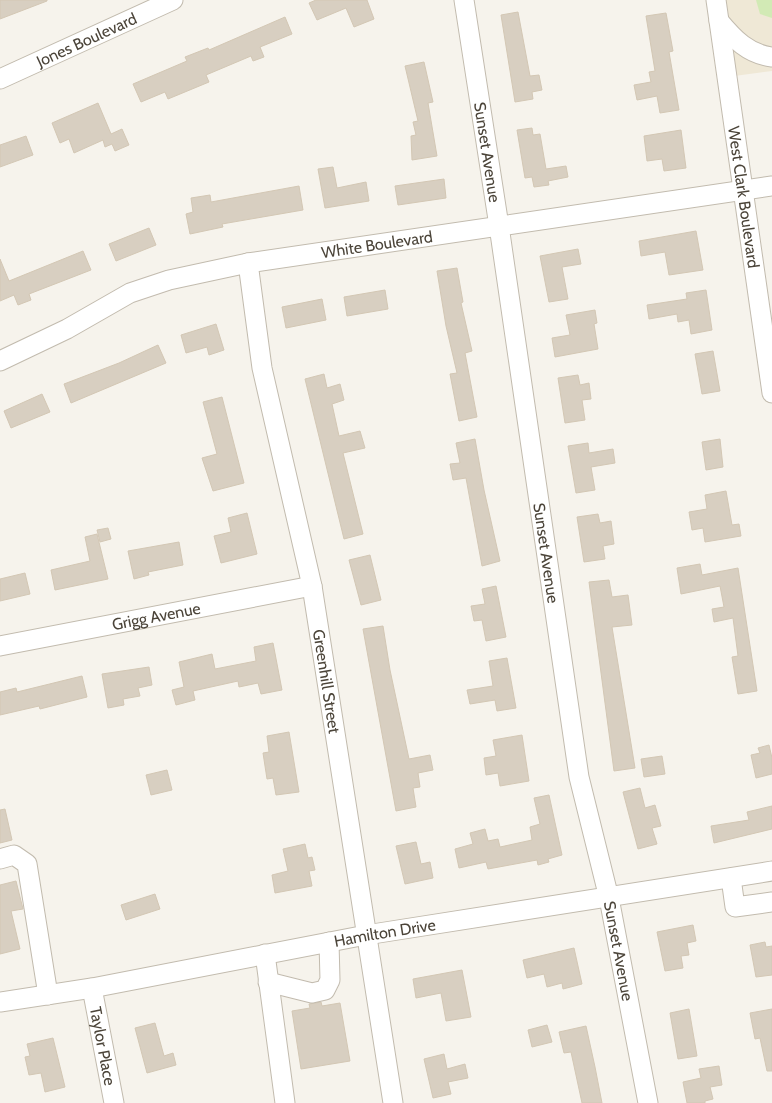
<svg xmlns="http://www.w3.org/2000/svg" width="772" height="1103" font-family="Cabin,sans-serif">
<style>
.education{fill:#efe8d6}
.grass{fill:#d2eab5}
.building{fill:#d8cfc1;stroke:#d3c7b4}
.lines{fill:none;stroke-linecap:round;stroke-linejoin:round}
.minor-casing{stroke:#c2bbae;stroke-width:21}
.minor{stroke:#fff;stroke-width:19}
.labels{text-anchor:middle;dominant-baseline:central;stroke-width:4;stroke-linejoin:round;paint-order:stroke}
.street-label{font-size:16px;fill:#4b4439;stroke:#fff}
</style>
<rect width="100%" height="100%" fill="#f6f3ec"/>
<path class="education" d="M716,0H772V71L727,77Z"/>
<path class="grass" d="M756,0H772V18L760,14Z"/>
<path class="building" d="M0,0H47V1L0,19Z
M316,0H367L374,19L354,27L346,8L317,20L309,3Z
M518,12L530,76L539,75L542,90L532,92L533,99L515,102L501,15Z
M666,13L673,51L669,52L679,110L660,113L657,96L637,100L634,85L651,82L649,72L655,71L646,16Z
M285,17L292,34L260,47L264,57L253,61L251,56L206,75L209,82L168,99L165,92L141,102L133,84L187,61L185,57L208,48L209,50Z
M424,62L433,102L428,103L437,156L412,160L411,136L416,135L413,122L418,121L405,66Z
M98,103L111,134L122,129L129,145L115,151L112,144L105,147L103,140L74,153L69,139L60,143L52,123Z
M532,128L533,135L540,134L546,169L566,166L568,177L548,181L549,185L534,187L532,177L525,178L517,130Z
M681,130L686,168L664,171L662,159L647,161L644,136Z
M26,136L33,155L0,167V145Z
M333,167L337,188L366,182L369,201L325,208L318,169Z
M444,179L446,198L398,205L395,186Z
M299,186L303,210L222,224L223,227L190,234L186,214L193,212L191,198L210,195L211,202Z
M149,228L156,245L116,261L109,244Z
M696,231L703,270L669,275L665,252L641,256L639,241Z
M578,249L581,264L562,267L568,299L549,302L540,256Z
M83,251L91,270L29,294L31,300L18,305L14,295L0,301V259L9,281Z
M457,268L463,302L461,303L472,351L465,353L477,417L459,421L450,374L457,373L446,326L437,271Z
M385,290L388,309L347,316L344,297Z
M706,290L712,330L691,334L689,320L678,322L677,314L649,319L647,305L687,299L686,293Z
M322,299L326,320L286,328L282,307Z
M595,310L597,323L594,324L598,349L555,357L552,338L570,335L566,315Z
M216,324L224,350L209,355L207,347L186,353L181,335Z
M158,345L166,363L71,403L64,384L119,363Z
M713,351L720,391L702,394L695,354Z
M324,374L327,388L340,384L344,400L332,404L339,436L360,431L365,448L343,453L363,534L344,539L305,379Z
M578,375L580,385L589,383L591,399L582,400L585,420L565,423L558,378Z
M42,394L50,412L11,428L4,411Z
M222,397L244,483L213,491L202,458L217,454L203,402Z
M475,439L484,490L500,561L482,566L466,478L453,480L450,464L460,463L456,443Z
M720,439L723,467L706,470L702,442Z
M588,443L589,453L613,449L615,463L591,467L595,490L576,493L568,446Z
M726,491L732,525L739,524L741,536L705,542L703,528L692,530L689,512L707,509L705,495Z
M247,513L257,554L221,563L214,536L231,532L228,518Z
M598,514L600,523L611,521L614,544L603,546L605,559L584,562L577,517Z
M108,528L111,539L100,542L97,530Z
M97,534L108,579L55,590L51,570L90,561L85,537Z
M179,542L183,565L148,572L149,575L134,579L128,551Z
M370,555L381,600L361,605L349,560Z
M700,564L702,575L738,568L757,691L738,694L732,657L738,656L733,618L714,622L712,609L724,607L720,586L681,594L677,568Z
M25,573L30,594L0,601V579Z
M609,580L612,597L628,595L632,625L612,627L635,768L614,771L589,582Z
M496,586L506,637L486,641L482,620L474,621L471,606L485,604L482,589Z
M383,626L390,670L409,759L430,755L433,770L418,773L420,787L413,788L416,807L396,811L363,629Z
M273,643L282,690L261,694L258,683L239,687L238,681L193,691L195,700L176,705L172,690L184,687L179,662L212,654L215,669L256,661L254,647Z
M507,658L516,708L497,711L495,700L470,704L467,690L493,686L489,661Z
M149,667L152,685L138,688L140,696L123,699L124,705L108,708L102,674Z
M82,676L87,697L40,709L39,706L0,715V692L16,688L17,692Z
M289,732L299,792L276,795L273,778L267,779L263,753L269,752L267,736Z
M522,735L529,781L500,786L498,773L486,775L484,758L496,756L493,740Z
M769,745L772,758V774L756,778L751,755L760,753L758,748Z
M662,756L665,774L644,777L641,759Z
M167,770L172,790L151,795L146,775Z
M640,788L645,808L655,805L661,826L652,828L657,844L638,849L623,792Z
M549,795L562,855L548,859L549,862L538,865L537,860L488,869L486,862L459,868L455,849L473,844L470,833L485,829L488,841L498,839L500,847L532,840L530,827L540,824L534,798Z
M772,806V829L714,843L711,826L749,820L747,812Z
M5,809L12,840L0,843V810Z
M416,842L421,864L430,862L433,878L405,884L396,846Z
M305,844L308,858L312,857L315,870L309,871L312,886L275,893L272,875L288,871L283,849Z
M16,881L23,909L11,911L20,949L0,954V885Z
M155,894L160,909L126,920L121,905Z
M693,925L696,941L687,943L689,955L681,956L683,968L665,971L657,932Z
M765,942L766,947L772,946V975L756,977L750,945Z
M574,948L582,984L563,989L562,983L547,987L544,974L527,978L523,960Z
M462,970L471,1017L446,1021L441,993L416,998L413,979Z
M321,1002L322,1006L340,1003L350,1061L301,1069L292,1011L310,1008L309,1004Z
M689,1009L697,1056L678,1059L670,1013Z
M772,1009V1071H767L760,1038L755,1039L750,1013Z
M155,1023L164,1056L173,1053L176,1065L147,1073L135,1028Z
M547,1025L552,1042L532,1047L528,1030Z
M586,1026L595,1067L602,1103H582L571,1052L564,1053L559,1032Z
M53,1038L65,1087L45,1092L41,1073L29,1075L25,1057L30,1056L27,1044Z
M444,1054L447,1069L465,1064L468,1078L448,1082L451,1094L433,1098L424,1059Z
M719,1066L722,1085L710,1087L713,1099L705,1101V1103H687L683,1082L701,1078L699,1069Z"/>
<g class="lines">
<defs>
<g id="minor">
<path id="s1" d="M464,0L499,226L579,777L609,898L648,1103"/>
<path id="s2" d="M716,0L772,393"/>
<path d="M719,21C734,39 748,54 772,57"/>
<path id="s3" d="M0,79L173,0"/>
<path id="s4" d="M248,263L262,368L312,586L393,1103"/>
<path id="s5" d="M0,361L67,329L130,293L169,280L248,263L772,186"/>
<path id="s6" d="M0,646L312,586"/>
<path d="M0,859L14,855L27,864L48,995"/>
<path d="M731,878L735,907L772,902"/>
<path d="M265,954L285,1103"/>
<path d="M268,982L312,993L325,990L330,980L329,942"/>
<path id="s7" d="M92,988L114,1103"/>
<path id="s8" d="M0,1002L92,988L366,935L772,871"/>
</g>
</defs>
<use href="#minor" class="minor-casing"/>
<use href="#minor" class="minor"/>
</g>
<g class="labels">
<g class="street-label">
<text stroke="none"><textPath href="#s3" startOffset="95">Jones Boulevard</textPath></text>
<text stroke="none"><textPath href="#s1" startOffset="154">Sunset Avenue</textPath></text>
<text stroke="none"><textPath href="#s2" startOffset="199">West Clark Boulevard</textPath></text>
<text stroke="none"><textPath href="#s5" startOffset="399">White Boulevard</textPath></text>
<text stroke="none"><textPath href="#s1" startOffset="559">Sunset Avenue</textPath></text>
<text stroke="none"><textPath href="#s6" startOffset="159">Grigg Avenue</textPath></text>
<text stroke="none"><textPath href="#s4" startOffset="426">Greenhill Street</textPath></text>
<text stroke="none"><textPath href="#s8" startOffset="391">Hamilton Drive</textPath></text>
<text stroke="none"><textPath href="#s1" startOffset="964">Sunset Avenue</textPath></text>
<text stroke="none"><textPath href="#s7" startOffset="59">Taylor Place</textPath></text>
</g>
</g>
</svg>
